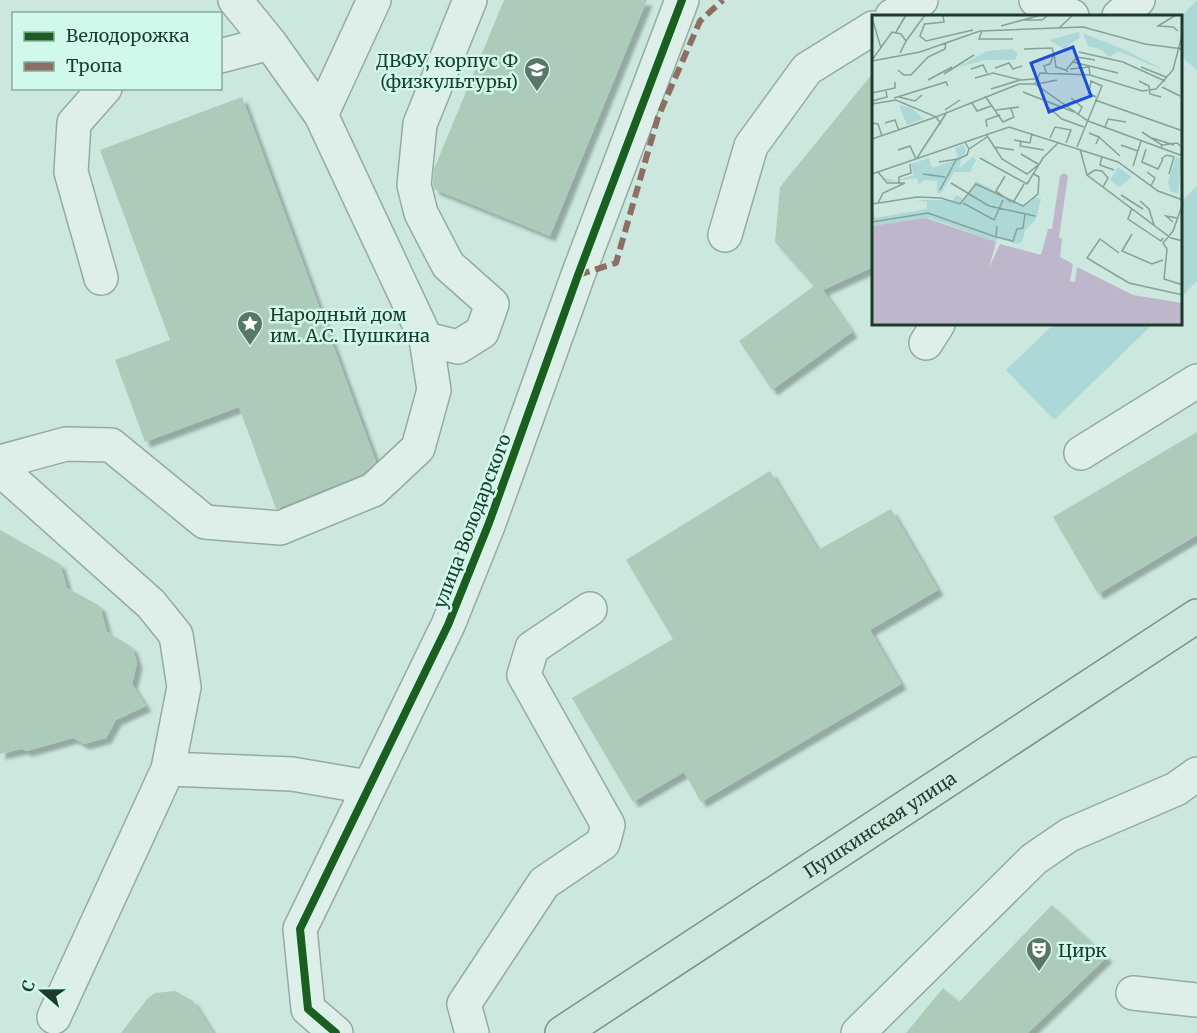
<svg xmlns="http://www.w3.org/2000/svg" width="1197" height="1033" font-family="Merriweather,serif">
<style>
.green{fill:#acd8d7}
.building{fill:#accbbb;filter:url(#shadow)}
.lines{fill:none;stroke-linecap:round;stroke-linejoin:round}
.minor-casing{stroke:#95aba2;stroke-width:36}
.major-casing{stroke:#7b9188;stroke-width:36}
.minor{stroke:#deeee8;stroke-width:33}
.major{stroke:#cee6de;stroke-width:33}
.quiet{stroke:#8d6e63;stroke-width:6;stroke-dasharray:12 6;stroke-linecap:butt}
.cycleway-casing{stroke:#d0f8eb;stroke-width:11}
.cycleway{stroke:#1b5e20;stroke-width:8}
.labels{text-anchor:middle;dominant-baseline:central;stroke-width:5;stroke-linejoin:round;paint-order:stroke}
.poi-label{font-size:18px;fill:#1c3b2a;stroke:#d0f8eb;text-anchor:start}
.street-label{font-size:18px;fill:#1c3b2a;stroke:#d0f8eb}
.inset-road{fill:none;stroke:#85a296;stroke-width:1.5}
.view{fill:#1d4ed8;fill-opacity:0.15;stroke:#1d4ed8;stroke-width:3}
.inset-edge{fill:none;stroke:#1c3b2a;stroke-width:3}
</style>
<defs>
<filter id="shadow"><feDropShadow dx="5.5" dy="5.5" stdDeviation="1.5" flood-color="#0004"/></filter>
</defs>
<rect width="100%" height="100%" fill="#cbe7de"/>
<path class="green" d="M1197,0V70L1180,55L1181,17Z
M1197,186V281L1181,297V202Z
M1054,324H1153L1054,420L1006,370Z"/>
<path class="building" d="M504,0H647L550,236L434,189L433,184L434,169Z
M873,73V267L823,290L852,332L772,390L739,341L814,286L775,242L780,187Z
M242,97L376,462L363,474L276,509L239,407L145,442L115,360L170,340L100,150Z
M1197,432V535L1098,594L1053,517Z
M770,471L818,550L891,509L938,590L870,630L901,684L701,802L684,772L633,802L572,698L673,639L626,560Z
M0,530L60,564L67,588L100,606L107,632L132,647L137,663L132,684L146,706L116,720L106,738L84,744L73,738L27,751L22,749L0,754Z
M1052,905L1107,957L1028,1033H906L943,988L959,1002Z
M175,991L193,1001L213,1033H121L147,999L155,993Z"/>
<g class="lines">
<defs>
<path id="minor" d="M235,0L270,43L321,115L426,339L458,347L482,332L492,304L448,265L421,213L414,185L420,124L470,0
M1036,0L1072,16
M892,16L921,0
M1119,16L1138,0
M220,56L270,43
M321,115L374,0
M725,235L751,146L807,69L873,28
M101,278L71,172L74,123L105,88
M926,343L938,324
M1081,453L1197,381
M0,462L66,444L111,445L205,522L280,528L373,490L418,448L434,390L426,339
M0,469L151,604L176,635L184,687L168,769L292,774L368,787
M1133,993L1197,1000
M54,1017L168,769
M336,1033L308,1009L300,929L448,625L489,523L578,275L682,0
M472,1033L464,1004L544,883L603,843L608,825L524,675L532,648L590,609
M858,1033L1034,859L1069,835L1176,789L1197,774"/>
<g id="major">
<path id="s1" d="M562,1033L1197,616"/>
</g>
</defs>
<use href="#minor" class="minor-casing"/>
<use href="#major" class="major-casing"/>
<use href="#minor" class="minor"/>
<use href="#major" class="major"/>
<path class="quiet" d="M578,275L616,263L658,117L700,21L723,0"/>
<defs>
<path id="cycleway" d="M336,1033L308,1009L300,929L448,625L489,523L578,275L682,0"/>
</defs>
<use href="#cycleway" class="cycleway-casing"/>
<use href="#cycleway" class="cycleway"/>
</g>
<defs>
<symbol id="university-pin" viewBox="-11 -11 22 30"><path d="M0 17L-7.5 6A9.5 9.5 0 1 1 7.5 6Z" fill="#597769" stroke="#d0f8eb"/><path d="M0-5L7-2L0 1L-7-2ZM-4 1L0 2.5L4 1V4Q0 6-4 4Z" fill="#fff"/></symbol>
<symbol id="sight-pin" viewBox="-11 -11 22 30"><path d="M0 17L-7.5 6A9.5 9.5 0 1 1 7.5 6Z" fill="#597769" stroke="#d0f8eb"/><path d="M0-6L1.8-2.2L6-1.7L2.9 1.2L3.7 5.4L0 3.3L-3.7 5.4L-2.9 1.2L-6-1.7L-1.8-2.2Z" fill="#fff"/></symbol>
<symbol id="theatre-pin" viewBox="-11 -11 22 30"><path d="M0 17L-7.5 6A9.5 9.5 0 1 1 7.5 6Z" fill="#597769" stroke="#d0f8eb"/><path d="M-5-5.5Q0-4 5-5.5V0Q5 5 0 6Q-5 5-5 0ZM-3.3-2.5H-1v1.5H-3.3ZM1-2.5H3.3v1.5H1ZM-2.8 1Q0 5.5 2.8 1Z" fill="#fff"/></symbol>
</defs>
<g fill-rule="evenodd">
<use href="#university-pin" x="522" y="55" width="30" height="40"/>
<use href="#sight-pin" x="235" y="309" width="30" height="40"/>
<use href="#theatre-pin" x="1024" y="935" width="30" height="40"/>
</g>
<g class="labels">
<g class="poi-label">
<text x="518" y="60" text-anchor="end">ДВФУ, корпус Ф<tspan x="518" dy="21">(физкультуры)</tspan></text>
<text x="270" y="314">Народный дом<tspan x="270" dy="21">им. А.С. Пушкина</tspan></text>
<text x="1058" y="950">Цирк</text>
</g>
<g class="street-label">
<text transform="translate(472 521) rotate(-69)">улица Володарского</text>
<text stroke="none"><textPath href="#s1" startOffset="380">Пушкинская улица</textPath></text>
</g>
</g>
<g transform="translate(872 15)">
<rect width="310" height="310" fill="#cbe7de"/>
<path d="M207,17L208,22L192,34L177,25ZM211,18L253,35L294,56L246,36L237,42L230,35L216,31ZM140,34L146,39L143,45H113L87,52L115,36ZM27,90L40,93L51,104L35,110ZM92,130L94,140L90,141L87,153L101,142L104,145L98,157H82L69,178H65V166L52,165L47,170L45,163L17,167L10,162L23,166L42,160L39,149L57,143L60,153L86,144L83,133ZM304,142L310,144L306,179L298,176L296,166ZM246,152L260,162L247,172L238,165ZM104,166L152,191L164,182L169,184L164,204L153,215L150,227L144,229L126,222L124,227L58,203L0,211V193L3,203L55,194V187L44,185H81L84,180L92,184Z" fill="#acd8d7"/>
<path d="M192,158L196,161L187,222L190,224L188,242L201,249L198,266L203,267L205,252L261,280L310,288V310H0V211L54,203L124,227L117,253L128,229L169,240L176,214H180L188,161Z" fill="#beb7cb"/>
<path class="inset-road" d="M304,0L286,11L301,12L306,16M0,3L9,33M152,5H170L175,1M53,8L48,21L54,26L101,15M53,9L72,7L71,0M129,11L169,0M187,13L201,0M110,16L107,24H141M24,17L34,0M34,26L53,0M152,34L180,33L182,39M207,37L251,47L293,66M0,45L20,17L29,19L34,26L28,38M0,46L48,37L108,16L211,12L273,29L311,34M201,47L246,58M269,52L294,62M123,53L137,48L141,54L150,51M99,54L111,50L115,58M198,54L217,52L218,60M26,55L32,60H39L56,42L73,34L74,28M196,57L194,55L205,42L223,45M72,59L102,40M175,59L172,51L178,49L182,39L184,52L194,55M103,63L121,58L149,65L163,64M56,65L80,52M267,66L277,71L278,79L289,82M163,69L168,58L218,60L270,76L284,74L301,55L309,24M165,69L185,65M290,72L308,81M119,74L148,65M151,77L202,97M0,78L23,73V67M113,81L131,107L142,102L139,94M27,82L43,86L50,80M22,83L74,67L76,71M199,83L210,92L206,100M223,85L311,116M0,86L15,82L14,76M100,88L105,96L119,91M0,89L24,85L64,102L147,69H163L216,106L311,141M177,93L190,104L212,112M73,95L88,85M124,95L147,92M0,108L6,109L10,121M13,108L23,105L27,116M115,112L114,105L128,100M233,112L236,104L254,107M270,117L290,130L289,133M217,118L227,122L224,129M114,119L130,144L155,159L166,150M227,122L248,141M178,123L183,112L199,115L194,128M280,123L302,130M0,124L64,102L69,109M142,125L158,128L160,118M149,126L148,131L172,135M93,127L97,134L115,122M249,130L266,136M290,130L305,128L311,133M122,132L142,135M205,132L230,71L219,66L217,78L224,82M208,134L215,160L299,223L311,226M274,134L270,147L286,154L291,144M26,135L38,131L44,144M149,139L166,149M230,141L228,150L242,155M45,143L75,97M108,143L155,169L171,143L187,127M289,144L295,140L302,142L297,159M67,147L86,144M261,151L269,126M275,157L283,163L279,171M0,159L137,112L246,147L286,176L311,185M51,159L73,162M215,160L223,155L230,156L236,163L231,172M133,161L124,176L139,187M27,168V162L39,158L38,149M79,168L117,191L163,201M68,175L84,145L95,140L97,134M249,180L271,194M268,186L277,194L282,210M7,188L45,182L69,183L88,189L104,169L151,191L166,179L167,162L162,159M91,188L122,205L131,185M141,188L152,169M311,188L301,216L291,228L295,234L292,264L311,270M0,189L6,188L11,178L33,168H15L6,157M260,193L256,204L289,226L291,223M0,207L56,198L124,222M301,207L294,201L305,203M125,211L124,222L141,226L145,214L151,213L153,199M260,219L250,236L280,249L291,245M247,238L228,224L215,243L257,268L311,280"/>
<path class="view" d="M201,32L219,81L177,97L159,48Z"/>
<rect width="310" height="310" class="inset-edge"/>
</g>
<rect x="12" y="12" width="210" height="78" fill="#d0f8eb" stroke="#88ac9e" stroke-width="1.5"/>
<rect x="24" y="32" width="30" height="9" fill="#1b5e20" stroke="#88ac9e" stroke-width="1.5"/>
<text x="66" y="42" font-size="18" fill="#1c3b2a">Велодорожка</text>
<rect x="24" y="62" width="30" height="9" fill="#8d6e63" stroke="#88ac9e" stroke-width="1.5"/>
<text x="66" y="72" font-size="18" fill="#1c3b2a">Тропа</text>
<g transform="translate(42 991) rotate(290)" stroke="#d0f8eb" stroke-width="4.5" paint-order="stroke">
<path d="M0-4.5L10 22L0 15L-10 22Z" fill="#1c3b2a"/>
<text y="-9" font-size="16" font-weight="bold" text-anchor="middle" fill="#1c3b2a">С</text>
</g>
</svg>
